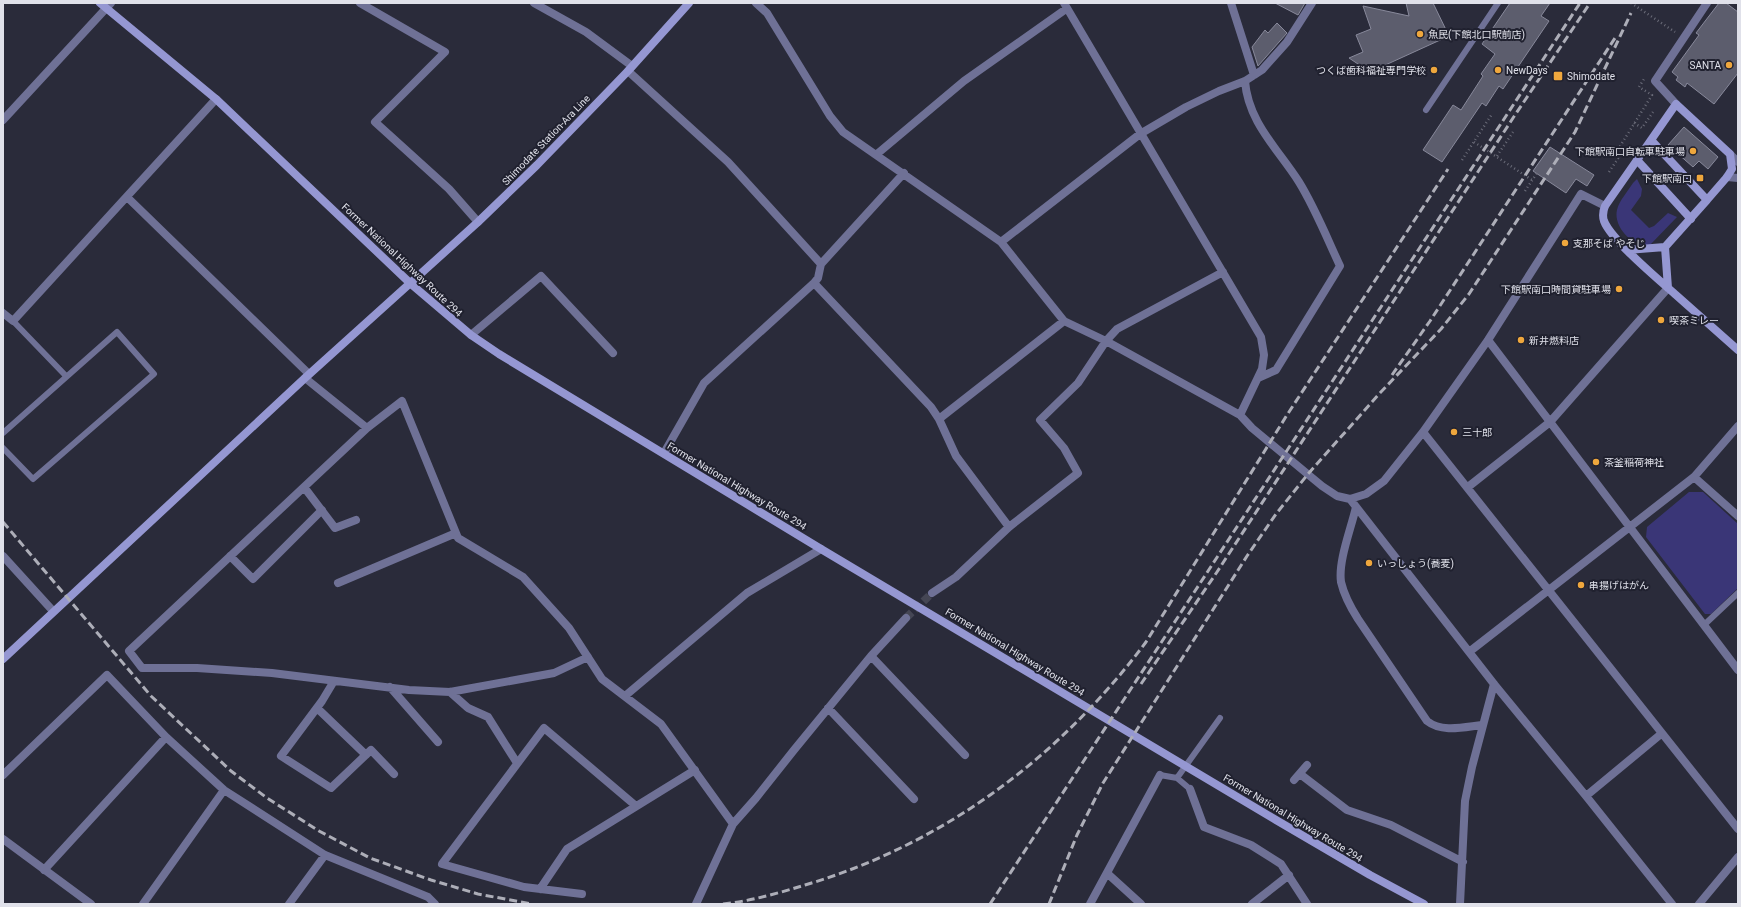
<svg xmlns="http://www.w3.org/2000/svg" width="1741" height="907" font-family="Roboto,'Noto Sans JP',sans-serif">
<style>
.green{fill:#3a3677}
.building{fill:#5c5d6d;stroke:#88899b}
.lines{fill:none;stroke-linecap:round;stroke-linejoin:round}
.street-tunnel{stroke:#454654;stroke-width:8;stroke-dasharray:8 4;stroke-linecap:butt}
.path{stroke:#6b6c79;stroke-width:2.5;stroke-dasharray:1 3;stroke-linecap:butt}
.lane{stroke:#6f7196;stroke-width:6}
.street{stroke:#6f7196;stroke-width:8}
.secondary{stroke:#9597d2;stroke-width:8}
.rail{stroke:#adaeb8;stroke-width:3;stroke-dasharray:8 4;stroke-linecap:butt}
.poi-dot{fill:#efa73d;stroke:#20212f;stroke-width:1.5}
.labels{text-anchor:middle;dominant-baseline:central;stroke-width:4;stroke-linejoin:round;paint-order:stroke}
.poi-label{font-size:10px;fill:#e0e1ea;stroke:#20212f;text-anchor:start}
.street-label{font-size:10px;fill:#e0e1ea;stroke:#20212f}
</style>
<rect width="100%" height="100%" fill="#2a2b3a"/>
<path class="green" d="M1637,179L1642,189L1641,196L1631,210L1649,228L1654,226L1668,213L1677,217L1649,246C1633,247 1613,227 1617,210C1619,201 1628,191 1633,183Z
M1689,492H1703L1738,524V588L1711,614H1705L1646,537L1647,527Z"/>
<path class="building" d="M1275,3H1305L1298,15Z
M1406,3H1433L1449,36L1370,72L1349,58L1363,52L1356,35L1371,29L1363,6L1409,16Z
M1510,3H1550L1541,16L1549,21L1503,89L1499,86L1486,106L1482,103L1442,162L1423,150L1453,105L1461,110L1483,76L1481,74L1495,54L1482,44Z
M1719,3H1726L1738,12V73L1714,104L1687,83L1685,87L1676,80L1678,77L1672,72L1699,35L1696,33Z
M1277,23L1287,33L1258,66L1252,47L1265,30L1268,33Z
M1684,127L1718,157L1708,169L1699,161L1693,167L1668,145Z
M1550,147L1594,175L1587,186L1576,179L1566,193L1533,171Z"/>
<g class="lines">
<path class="street-tunnel" d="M906,618L932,593"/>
<path class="path" d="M1631,3L1675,32
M1634,123L1642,128L1653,112
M1474,142L1532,180
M1497,156L1513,132
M1462,160L1492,114
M1609,172L1623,151L1619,148L1652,95L1639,87L1644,79
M1525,191L1537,173"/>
<path class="lane" d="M1426,110L1498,3
M13,321L66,376
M3,433L117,332L154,374L33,479L3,448
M1704,625L1738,593
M1160,775L1177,778L1190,789
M1177,778L1220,718"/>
<path class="street" d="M360,3L445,52L375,122L449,189L478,222
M534,3L586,32L632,66
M756,3L767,13L830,116L843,132L1001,242L1064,321L1106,341L1240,415L1252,428L1322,486L1337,496L1350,499L1494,684L1586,796L1672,904
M1064,3L1261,337L1264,355L1262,369L1240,415
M1231,3L1254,75
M628,71L728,162L821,264
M1245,81C1248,122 1278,149 1299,182C1315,208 1327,238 1340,266L1276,370L1258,378
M1676,104L1655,81L1707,3
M3,120L111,3
M877,154L964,81L1066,9
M1730,154L1738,162
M1727,177L1738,178
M127,197L309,374
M1001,242L1140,134L1186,107L1219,91L1245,81L1262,70L1287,42L1312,3
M814,283L931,407L939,419L956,456L1009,527
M3,313L13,321L216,99
M471,335L541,276L613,353
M1488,340L1738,670
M305,378L367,428
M939,419L1064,321
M1423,432L1738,829
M664,453L704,383L814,283L818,278L821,264L904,173
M1694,477L1738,516
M304,487L335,528L356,520
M1468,487L1550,422L1668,288
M1350,499L1366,494L1384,481L1423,432L1488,340L1581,194L1605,206
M1356,507C1351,529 1338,561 1341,582C1344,595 1351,608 1358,619L1427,721C1442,733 1464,727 1482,725
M3,556L53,611
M230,556L253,579L322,510
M338,583L456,533
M932,593L956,577L1009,527L1078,473L1064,448L1040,420L1078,383L1106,341L1117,329L1223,272
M1469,652L1694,477L1738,426
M871,656L965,755
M588,657L554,673L450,692L409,690L272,673L197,668H142L129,651L367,428L402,401L458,538L523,577L569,628L602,679L661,724L733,824
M334,681L322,701L281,756L331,788L371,750L394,774
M390,687L438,742
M450,692L468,708L488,717L517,763
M625,696L747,593L821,549
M317,708L366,755
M828,708L914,799
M1300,774L1347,810L1391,825L1463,862
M3,775L107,675L166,737L224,790L325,855L428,897L435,904
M1294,780L1307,765
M1190,789L1204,827L1251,845L1281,864L1307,904
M1586,796L1661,734
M3,839L91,904
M44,870L166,737
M1108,874L1141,904
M540,889L567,849L695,770
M582,894L524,887L442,864L544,728L636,806
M143,904L224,790
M289,904L325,855
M696,904L733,824L756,798L794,750L871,656L906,618
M1090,904L1160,775
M1252,904L1289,875
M1460,904L1465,801L1472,767L1494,684
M1699,904L1738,857"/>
<path class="secondary" d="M100,3L216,99L411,284L471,335L499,354L821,549L1276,820L1370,875L1424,904
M1651,140L1676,104L1730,154L1732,169L1727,177L1707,200
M1637,160L1691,219
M1627,250L1665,247
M1668,288L1665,247L1707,200L1651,140L1605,206C1603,211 1602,215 1604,221C1611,240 1659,280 1676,295L1738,350
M3,659L305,378L478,222L537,165L628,71L689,3"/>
<path class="rail" d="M1392,375L1430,321L1615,38
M3,522L151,696L231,771L267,798L319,831L370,858L431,880L478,894L532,904
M1141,684L1217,572L1513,118L1590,3
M723,904C751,901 779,893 805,885C944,844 1060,757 1146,642L1287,415L1448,169
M990,904L1580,3
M1049,904L1077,835L1103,783L1247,556L1276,514L1308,474L1379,394L1441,329L1469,294L1575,132L1631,13"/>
</g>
<g class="poi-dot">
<circle cx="1420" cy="34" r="4"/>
<circle cx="1729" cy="65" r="4"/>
<circle cx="1434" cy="70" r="4"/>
<circle cx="1498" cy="70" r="4"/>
<rect x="1553" y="71" width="10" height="10" rx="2"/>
<circle cx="1693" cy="151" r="4"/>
<rect x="1696" y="174" width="8" height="8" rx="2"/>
<circle cx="1565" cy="243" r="4"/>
<circle cx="1619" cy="289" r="4"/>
<circle cx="1661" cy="320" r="4"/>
<circle cx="1521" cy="340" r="4"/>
<circle cx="1454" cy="432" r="4"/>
<circle cx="1596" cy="462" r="4"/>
<circle cx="1369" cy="563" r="4"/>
<circle cx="1581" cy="585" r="4"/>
</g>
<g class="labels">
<g class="poi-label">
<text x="1428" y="34">魚民(下館北口駅前店)</text>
<text x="1721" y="65" text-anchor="end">SANTA</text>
<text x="1426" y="70" text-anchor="end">つくば歯科福祉専門学校</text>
<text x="1506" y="70">NewDays</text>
<text x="1567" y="76">Shimodate</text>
<text x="1685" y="151" text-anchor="end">下館駅南口自転車駐車場</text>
<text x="1692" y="178" text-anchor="end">下館駅南口</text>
<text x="1573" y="243">支那そば やそじ</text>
<text x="1611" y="289" text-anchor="end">下館駅南口時間貸駐車場</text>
<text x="1669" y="320">喫茶ミレー</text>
<text x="1529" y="340">新井燃料店</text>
<text x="1462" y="432">三十郎</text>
<text x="1604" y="462">茶釜稲荷神社</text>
<text x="1377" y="563">いっしょう(蕎麦)</text>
<text x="1589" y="585">串揚げはがん</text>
</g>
<g class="street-label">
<text transform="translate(546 140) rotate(-46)">Shimodate Station-Ara Line</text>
<text transform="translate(402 260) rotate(43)">Former National Highway Route 294</text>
<text transform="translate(737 486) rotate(31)">Former National Highway Route 294</text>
<text transform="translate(1015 652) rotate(31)">Former National Highway Route 294</text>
<text transform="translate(1293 818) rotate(31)">Former National Highway Route 294</text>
</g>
</g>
<rect width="1741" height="907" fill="none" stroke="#e0e1ea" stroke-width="8"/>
</svg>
